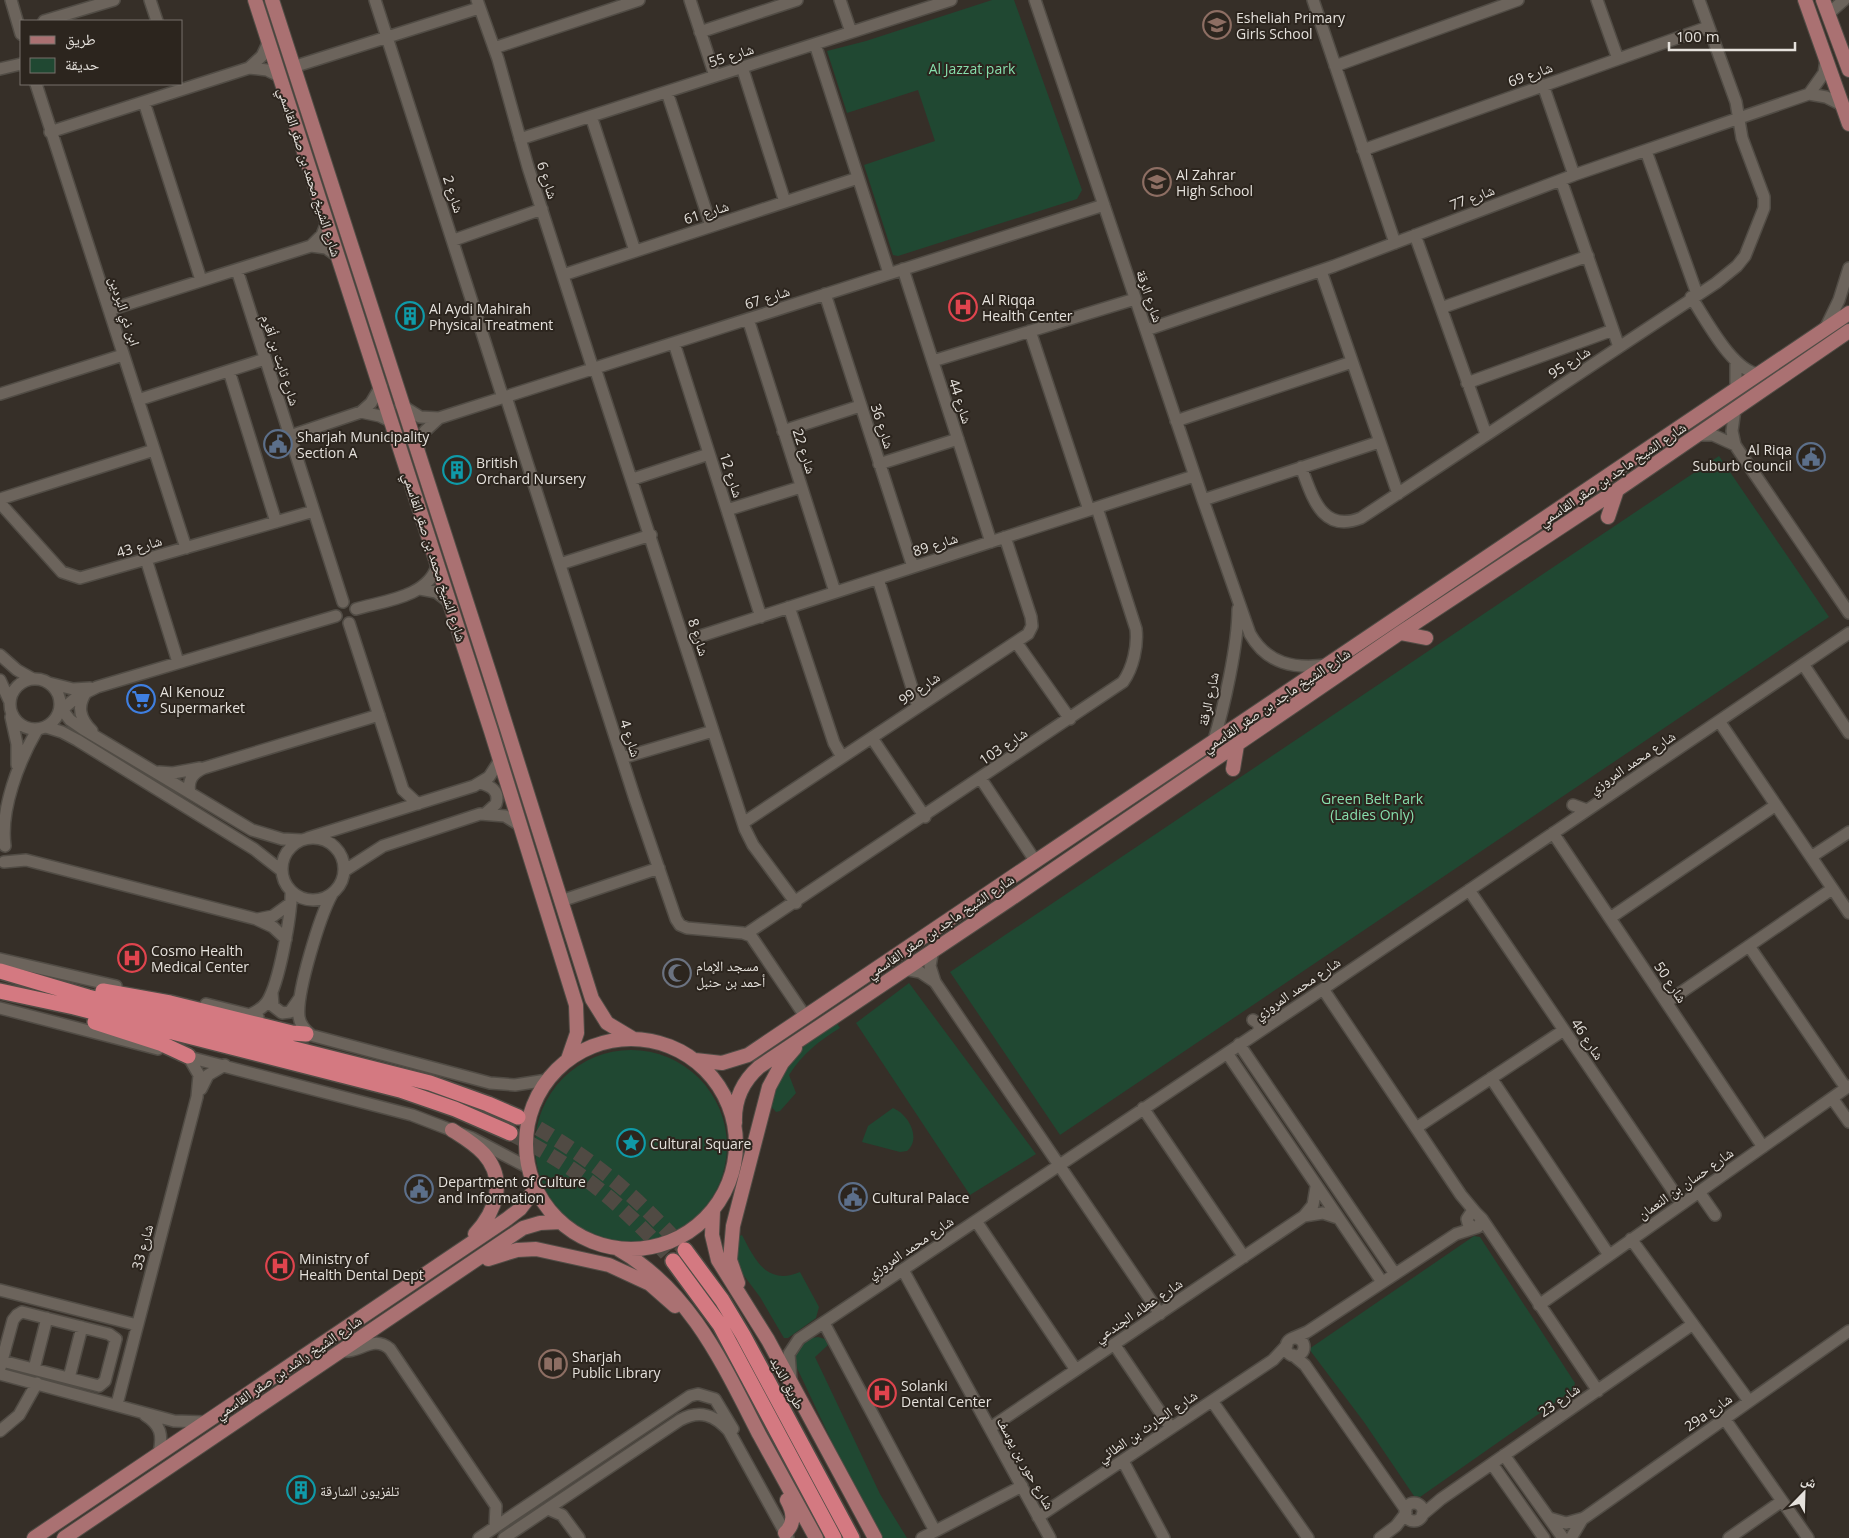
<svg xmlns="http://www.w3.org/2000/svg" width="1849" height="1538" font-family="'Open Sans','Noto Naskh Arabic',sans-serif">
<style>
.green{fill:#204832}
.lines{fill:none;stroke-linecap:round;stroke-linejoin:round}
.highway-tunnel{stroke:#504a43;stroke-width:15;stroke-dasharray:15 8;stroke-linecap:butt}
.minor-casing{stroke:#514c45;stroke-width:14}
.major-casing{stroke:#514c45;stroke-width:16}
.highway-casing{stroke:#514c45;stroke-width:18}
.minor{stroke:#6c645c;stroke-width:11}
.major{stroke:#aa7172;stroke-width:14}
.highway{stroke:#d47981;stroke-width:15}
.labels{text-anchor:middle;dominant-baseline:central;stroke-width:4;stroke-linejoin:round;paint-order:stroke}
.poi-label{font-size:14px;fill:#e5e1dc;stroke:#2c251e;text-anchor:start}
.street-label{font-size:14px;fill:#e5e1dc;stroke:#2c251e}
.park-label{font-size:14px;fill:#87dfad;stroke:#2c251e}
</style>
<rect width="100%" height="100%" fill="#362f28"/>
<path class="green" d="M992,0H1014L1082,190L1077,199L898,256L893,255L864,165L935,141L918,90L847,113L827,51L866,41Z
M1719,456L1829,617L1060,1135L950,972Z
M909,983L1036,1154L970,1195L856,1023Z
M836,1022L840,1028C819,1041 803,1053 789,1075L796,1093L780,1111L776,1112L768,1103L793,1056L809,1040Z
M535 1146a96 96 0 1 1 192 0a96 96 0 1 1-192 0Z
M893,1108C908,1114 922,1138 907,1151L900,1152L862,1142L868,1126Z
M742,1235C755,1260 767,1286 800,1272L819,1307L816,1318L788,1338H784L760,1297L739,1269L735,1259V1238Z
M1474,1236L1480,1237L1575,1383L1573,1390L1420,1497L1414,1496L1364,1422L1309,1349Z
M818,1337L825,1339L828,1345L815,1357L880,1494L907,1538H881L868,1518L797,1368C793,1349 798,1340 818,1337Z"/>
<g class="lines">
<path class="highway-tunnel" d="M518,1117C587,1154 633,1192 685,1250
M510,1133C579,1168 622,1204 673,1261"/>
<defs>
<path id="minor" d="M11,0L21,34
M150,0L157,21
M375,0L503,398
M477,0L498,59L528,167L593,369
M690,0L715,76
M840,0L851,32
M1035,0L1203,500L1250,634C1267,664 1294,669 1326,665
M1313,0L1395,243
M1597,0L1618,59
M1828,14L1844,0
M44,21L114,0
M700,32L797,0
M815,44L889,273
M494,48L639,0
M1335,66L1518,0
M293,67L479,8
M742,67L785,202
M249,68L267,70L279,76
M0,69L21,64
M36,84L186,548
M1543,85L1574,175
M667,92L711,226
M1809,94L1826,97L1842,105
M144,102L201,280
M591,116L635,251
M50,132L249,68L262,56L269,41
M520,139L951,0
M1363,150L1708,27
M1646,151L1697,294
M1561,180L1619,347
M1415,235L1486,434
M454,240L542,209
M311,246L322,235L327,222
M903,269L991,542
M237,270L343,602
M1321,271L1398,494
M563,275L858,178
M825,294L913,567
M1691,297C1706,319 1732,371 1759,374
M1441,308L1588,256
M109,310L311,246L326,248L337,256
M748,319L835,592
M1825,329L1839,300L1849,268
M1146,330L1334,266L1574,175L1809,94L1824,73L1826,60
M1030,331L1089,510
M674,343L761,617
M933,361L1135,299
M595,368L745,829L753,845L796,903
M229,371L276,522
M1467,383L1613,330
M1736,389V362
M0,394L123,355
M506,397L635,799L676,919L680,925L687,928L743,933L751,936L805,1016
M138,400L265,359
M401,405L420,417L439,418L1104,205
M1735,409L1732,431L1735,445L1849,613
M361,412L371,403L381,386
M1176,421L1352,362
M783,431L860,406
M1697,435H1713L1735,445
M290,436L361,412L380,416L392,422
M417,451L425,431L439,418
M879,464L958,439
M1301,467C1312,495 1321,534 1361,518L1716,283L1737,266L1745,256L1764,208V197L1742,138L1736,102L1699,0
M633,479L709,454
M0,499L154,450
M1203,500L1379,442
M0,503L62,572L80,578L314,511
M727,510L801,487
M146,559L178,662
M560,564L651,535
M878,579L918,707
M420,589L436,592L449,602
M789,607L834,743L842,757
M356,609C383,601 428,597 437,566
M349,623L403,790L418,804
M685,641L1194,476
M1016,642L1070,719
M0,655L17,670L33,679
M1803,664L1849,733
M10 704a25 25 0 1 1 50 0a25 25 0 1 1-50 0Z
M0,680L9,700
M49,683L73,689L90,688
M87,691C76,706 80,719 92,731
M60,707L70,720L83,729L252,830L282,839L302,840
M59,712L77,697L97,687L336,616
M11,717L17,744V765
M1719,721L1849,913
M46,727L62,732L77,740L254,849L282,871
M872,738L925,817
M1213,743C1224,708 1238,645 1238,609
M622,758L713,731
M159,772L173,773L200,768
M981,779L1036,862
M480,783C491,786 500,791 496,804L485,814
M190,793C187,780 193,773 204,768L379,715
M1573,805L1587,810
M743,823L1028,634L1032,626L1031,617L1005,537
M1553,833L1763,1147
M308,838L474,786L489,777L500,760
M282 869a31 31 0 1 1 62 0a31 31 0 1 1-62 0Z
M5,846C0,809 19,761 37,730
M1811,857L1849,832
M4,862L26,860L256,919L273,927L286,939
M344,871L383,846L480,814L505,816L521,826
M1469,890L1682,1204
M561,901L659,868
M1610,918L1776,805
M258,919L273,916L291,903
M746,934L1123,682C1133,668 1138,646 1136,629L1097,508
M1749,946L1846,1088
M933,949L930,966L935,982L1160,1314
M0,959L116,986
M904,969L920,972L935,982
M1323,989L1461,1195L1476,1213
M272,993L273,1006L282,1013L290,1012L299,999
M1667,1002L1832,889
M206,1004L258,1017
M0,1008L158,1049
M249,1015C256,1012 263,1008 267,1002C279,984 292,913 291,891
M1253,1020L1259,1024V1031
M299,1032L490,1083L515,1085L547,1080
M311,1035C305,1030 300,1025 299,1017C296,993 320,916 332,894
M1239,1044L1395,1274
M1227,1053L1382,1282
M181,1055L412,1115L472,1138L529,1168
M1491,1078L1609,1255
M201,1089L208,1075L225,1065
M1832,1098L1849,1122
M1143,1108L1244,1257
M1416,1128L1564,1030
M1699,1192L1715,1215
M1304,1216L1323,1213L1338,1218
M1482,1219L1598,1391
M976,1221L1076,1370
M1631,1239L1749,1401
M903,1270L1050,1538
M0,1290L137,1325
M1539,1305L1849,1086
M824,1323L935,1531
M1293,1338L1307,1332L1456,1234L1478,1227L1482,1219L1476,1213H1471L1467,1219L1468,1223L1473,1228
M1286 1347a9 9 0 1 1 18 0a9 9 0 1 1-18 0Z
M1114,1344L1171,1428
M340,1351C360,1354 372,1334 390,1349L496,1506L495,1527
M1293,1355L1305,1365L1406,1510
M0,1368L13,1320L17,1315L22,1312L109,1334L116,1339L105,1381L99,1386L2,1361
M34,1369L47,1318
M0,1374L174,1421L206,1422
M69,1378L82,1327
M791,1381L789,1354L799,1339L1323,989L1849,633
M1212,1401L1308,1538
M117,1404L197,1097L199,1075L188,1056
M145,1415C161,1425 163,1435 159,1453
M1724,1418L1808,1538
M990,1428L1304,1216L1313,1205L1316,1187
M0,1431L19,1415L37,1383
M1504,1455L1563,1538
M1123,1461L1164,1538
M1492,1464L1544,1538
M1405 1512a9 9 0 1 1 18 0a9 9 0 1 1-18 0Z
M548,1509L562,1515L579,1538
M1422,1515L1441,1499L1693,1324
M1038,1517L1273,1360L1287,1345
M1549,1518L1566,1523L1584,1518L1849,1331
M479,1538L690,1396L698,1394L715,1399L733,1429
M504,1538L680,1420C700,1409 715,1415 729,1431L788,1538
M922,1538L1022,1486
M1380,1538L1396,1526L1406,1513
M1571,1538L1583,1518
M1729,1538L1782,1501"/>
<path id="major" d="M255,0L491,731L576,1005L577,1033L568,1059
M272,0L492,681L592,999L607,1023L632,1038
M1805,0L1849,124
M1823,0L1849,70
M1608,517L1617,490
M1400,633L1426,638
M1233,769L1237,745
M526 1144a105 105 0 1 1 210 0a105 105 0 1 1-210 0Z
M695,1060L722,1063L748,1055L1849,313
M735,1123C734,1100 742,1082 759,1067L1009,900L1400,633L1617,490L1849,331
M452,1130C463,1137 475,1144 484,1154C507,1180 496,1211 475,1234
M713,1211L712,1235L718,1260L768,1340L875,1538
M618,1249C690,1290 723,1364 759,1434C778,1469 797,1503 816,1538
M488,1259L517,1250L536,1249L609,1265L650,1284L675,1306
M738,1283L730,1260L733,1226L769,1087L782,1063L795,1048
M785,1533C796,1523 793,1511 787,1500
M34,1538L507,1219L520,1209L536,1188
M64,1538L523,1228L540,1223L561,1222"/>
<path id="highway" d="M0,971L88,997L430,1083L488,1104L518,1117
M0,991L74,1007L400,1090L455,1109L510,1133
M103,991L170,1003L292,1033L306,1034
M95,1022L160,1043L188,1056
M685,1250L722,1300L743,1335L852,1538
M673,1261L720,1325L834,1538"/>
</defs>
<use href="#minor" class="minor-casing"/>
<use href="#major" class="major-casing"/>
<use href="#highway" class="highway-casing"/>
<use href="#minor" class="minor"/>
<use href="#major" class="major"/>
<use href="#highway" class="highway"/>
</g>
<defs>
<symbol id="school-ring" viewBox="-11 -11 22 22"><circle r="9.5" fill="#2c251e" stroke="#8d6e63" stroke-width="1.5"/><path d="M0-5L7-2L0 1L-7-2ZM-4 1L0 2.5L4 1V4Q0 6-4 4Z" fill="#8d6e63"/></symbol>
<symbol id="hospital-ring" viewBox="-11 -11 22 22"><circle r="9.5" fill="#2c251e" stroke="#e0444e" stroke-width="1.5"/><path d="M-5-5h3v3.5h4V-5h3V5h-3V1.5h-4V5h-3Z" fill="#e0444e"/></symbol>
<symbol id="building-ring" viewBox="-11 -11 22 22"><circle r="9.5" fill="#2c251e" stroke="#0f9aa8" stroke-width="1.5"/><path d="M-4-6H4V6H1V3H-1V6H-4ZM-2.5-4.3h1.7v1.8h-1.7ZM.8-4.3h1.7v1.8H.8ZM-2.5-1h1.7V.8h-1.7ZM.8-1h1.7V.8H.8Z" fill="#0f9aa8"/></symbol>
<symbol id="civic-ring" viewBox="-11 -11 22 22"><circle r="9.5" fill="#2c251e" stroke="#5c6f8a" stroke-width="1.5"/><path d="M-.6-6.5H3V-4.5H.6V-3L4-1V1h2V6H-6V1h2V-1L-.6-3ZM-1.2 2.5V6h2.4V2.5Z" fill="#5c6f8a"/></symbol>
<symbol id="supermarket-ring" viewBox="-11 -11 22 22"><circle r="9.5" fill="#2c251e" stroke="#3f7fe0" stroke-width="1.5"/><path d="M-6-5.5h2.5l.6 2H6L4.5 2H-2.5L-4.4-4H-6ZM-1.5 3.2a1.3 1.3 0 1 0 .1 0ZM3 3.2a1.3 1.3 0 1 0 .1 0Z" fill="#3f7fe0"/></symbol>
<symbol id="mosque-ring" viewBox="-11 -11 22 22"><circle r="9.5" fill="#2c251e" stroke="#6b7280" stroke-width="1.5"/><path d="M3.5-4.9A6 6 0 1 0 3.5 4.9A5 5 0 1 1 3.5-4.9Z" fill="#6b7280"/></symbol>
<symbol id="sight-ring" viewBox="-11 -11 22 22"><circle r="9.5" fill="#2c251e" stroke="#0f9aa8" stroke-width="1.5"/><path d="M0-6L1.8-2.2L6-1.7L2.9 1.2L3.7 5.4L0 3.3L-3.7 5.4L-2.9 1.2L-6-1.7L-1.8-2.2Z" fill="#0f9aa8"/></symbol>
<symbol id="library-ring" viewBox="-11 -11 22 22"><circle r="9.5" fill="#2c251e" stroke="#8d6e63" stroke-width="1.5"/><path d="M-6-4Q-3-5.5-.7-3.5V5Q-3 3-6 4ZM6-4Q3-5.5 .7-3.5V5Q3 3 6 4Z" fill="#8d6e63"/></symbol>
</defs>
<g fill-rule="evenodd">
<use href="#school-ring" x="1201" y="9" width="32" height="32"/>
<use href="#school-ring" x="1141" y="166" width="32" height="32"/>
<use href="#hospital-ring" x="947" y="291" width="32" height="32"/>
<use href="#building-ring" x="394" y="300" width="32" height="32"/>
<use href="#civic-ring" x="262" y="428" width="32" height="32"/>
<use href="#civic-ring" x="1795" y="441" width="32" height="32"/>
<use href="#building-ring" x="441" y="454" width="32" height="32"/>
<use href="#supermarket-ring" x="125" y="683" width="32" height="32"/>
<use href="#hospital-ring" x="116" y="942" width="32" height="32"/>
<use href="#mosque-ring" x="661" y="957" width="32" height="32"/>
<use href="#sight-ring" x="615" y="1127" width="32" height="32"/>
<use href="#civic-ring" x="403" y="1173" width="32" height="32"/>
<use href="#civic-ring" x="837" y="1181" width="32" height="32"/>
<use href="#hospital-ring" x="264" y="1250" width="32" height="32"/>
<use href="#library-ring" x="537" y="1348" width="32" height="32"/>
<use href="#hospital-ring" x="866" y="1377" width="32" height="32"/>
<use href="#building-ring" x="285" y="1474" width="32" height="32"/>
</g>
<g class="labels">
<g class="poi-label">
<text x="1236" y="17">Esheliah Primary<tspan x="1236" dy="16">Girls School</tspan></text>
<text x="1176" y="174">Al Zahrar<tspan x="1176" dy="16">High School</tspan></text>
<text x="982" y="299">Al Riqqa<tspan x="982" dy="16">Health Center</tspan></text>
<text x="429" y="308">Al Aydi Mahirah<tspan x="429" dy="16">Physical Treatment</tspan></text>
<text x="297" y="436">Sharjah Municipality<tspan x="297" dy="16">Section A</tspan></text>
<text x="1792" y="449" text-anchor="end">Al Riqa<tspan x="1792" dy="16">Suburb Council</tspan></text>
<text x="476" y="462">British<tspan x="476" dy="16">Orchard Nursery</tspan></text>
<text x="160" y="691">Al Kenouz<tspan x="160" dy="16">Supermarket</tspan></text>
<text x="151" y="950">Cosmo Health<tspan x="151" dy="16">Medical Center</tspan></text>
<text x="696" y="965">مسجد الإمام<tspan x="696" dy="16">أحمد بن حنبل</tspan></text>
<text x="650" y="1143">Cultural Square</text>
<text x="438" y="1181">Department of Culture<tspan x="438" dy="16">and Information</tspan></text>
<text x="872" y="1197">Cultural Palace</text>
<text x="299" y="1258">Ministry of<tspan x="299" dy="16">Health Dental Dept</tspan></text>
<text x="572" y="1356">Sharjah<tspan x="572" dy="16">Public Library</tspan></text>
<text x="901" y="1385">Solanki<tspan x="901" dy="16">Dental Center</tspan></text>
<text x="320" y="1490">تلفزيون الشارقة</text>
</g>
<g class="street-label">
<text transform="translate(731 55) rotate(-18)">شارع 55</text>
<text transform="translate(1530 74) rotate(-20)">شارع 69</text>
<text transform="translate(310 172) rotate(72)">شارع الشيخ محمد بن صقر القاسمي</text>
<text transform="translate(548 180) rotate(72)">شارع 6</text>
<text transform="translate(454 194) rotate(72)">شارع 2</text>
<text transform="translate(1472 197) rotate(-21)">شارع 77</text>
<text transform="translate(706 212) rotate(-18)">شارع 61</text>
<text transform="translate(1150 296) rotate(71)">شارع الرقة</text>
<text transform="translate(767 297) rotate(-18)">شارع 67</text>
<text transform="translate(125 311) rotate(72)">ابن ذي البردين</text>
<text transform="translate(281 360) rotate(72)">شارع ثابت بن أقرم</text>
<text transform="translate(1569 362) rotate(-33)">شارع 95</text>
<text transform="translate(961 401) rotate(72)">شارع 44</text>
<text transform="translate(883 426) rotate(72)">شارع 36</text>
<text transform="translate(805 451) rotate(72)">شارع 22</text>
<text transform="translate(1612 474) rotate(-34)">شارع الشيخ ماجد بن صقر القاسمي</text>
<text transform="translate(732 475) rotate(72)">شارع 12</text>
<text transform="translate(935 544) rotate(-18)">شارع 89</text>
<text transform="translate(139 546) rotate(-16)">شارع 43</text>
<text transform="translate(435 557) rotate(72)">شارع الشيخ محمد بن صقر القاسمي</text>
<text transform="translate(699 637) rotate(72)">شارع 8</text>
<text transform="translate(919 688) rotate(-34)">شارع 99</text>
<text transform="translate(1208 699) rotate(-78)">شارع الرقة</text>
<text transform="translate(1276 700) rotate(-34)">شارع الشيخ ماجد بن صقر القاسمي</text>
<text transform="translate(631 738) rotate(72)">شارع 4</text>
<text transform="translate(1003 746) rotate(-34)">شارع 103</text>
<text transform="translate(1632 762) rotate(-34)">شارع محمد المروزي</text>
<text transform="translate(940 926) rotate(-34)">شارع الشيخ ماجد بن صقر القاسمي</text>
<text transform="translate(1671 982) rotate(56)">شارع 50</text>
<text transform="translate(1297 988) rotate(-34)">شارع محمد المروزي</text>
<text transform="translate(1588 1039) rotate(56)">شارع 46</text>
<text transform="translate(1685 1183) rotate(-35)">شارع حسان بن النعمان</text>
<text transform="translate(142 1247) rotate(-75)">شارع 33</text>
<text transform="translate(910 1247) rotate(-34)">شارع محمد المروزي</text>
<text transform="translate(1138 1310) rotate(-34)">شارع عطاء الجندعي</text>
<text transform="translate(288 1367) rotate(-34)">شارع الشيخ راشد بن صقر القاسمي</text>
<text transform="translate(788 1383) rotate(62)">طريق الذيد</text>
<text transform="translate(1559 1400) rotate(-35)">شارع 23</text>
<text transform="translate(1708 1412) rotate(-35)">29a شارع</text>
<text transform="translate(1147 1426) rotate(-34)">شارع الحارث بن الطائي</text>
<text transform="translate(1026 1463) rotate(61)">شارع حور بن يوسف</text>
</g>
<g class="park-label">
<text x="972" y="68">Al Jazzat park</text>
<text x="1372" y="798">Green Belt Park<tspan x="1372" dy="16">(Ladies Only)</tspan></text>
</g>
</g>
<rect x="20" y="20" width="162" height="65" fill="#2c251e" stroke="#76706a"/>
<rect x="30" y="36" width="25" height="8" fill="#aa7172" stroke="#76706a"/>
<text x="65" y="45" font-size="15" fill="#e5e1dc">طريق</text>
<rect x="30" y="58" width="25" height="15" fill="#204832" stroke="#76706a"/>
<text x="65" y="70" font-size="15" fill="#e5e1dc">حديقة</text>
<g transform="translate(1804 1493) rotate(23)" stroke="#2c251e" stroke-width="4" paint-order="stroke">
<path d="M0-4L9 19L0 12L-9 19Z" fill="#e5e1dc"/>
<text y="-8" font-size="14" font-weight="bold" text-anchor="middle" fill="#e5e1dc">ش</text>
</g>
<path d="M1669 42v8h126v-8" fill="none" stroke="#e5e1dc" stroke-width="2.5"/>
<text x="1676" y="42" font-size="15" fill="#e5e1dc" stroke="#2c251e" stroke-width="4" paint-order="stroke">100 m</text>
</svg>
